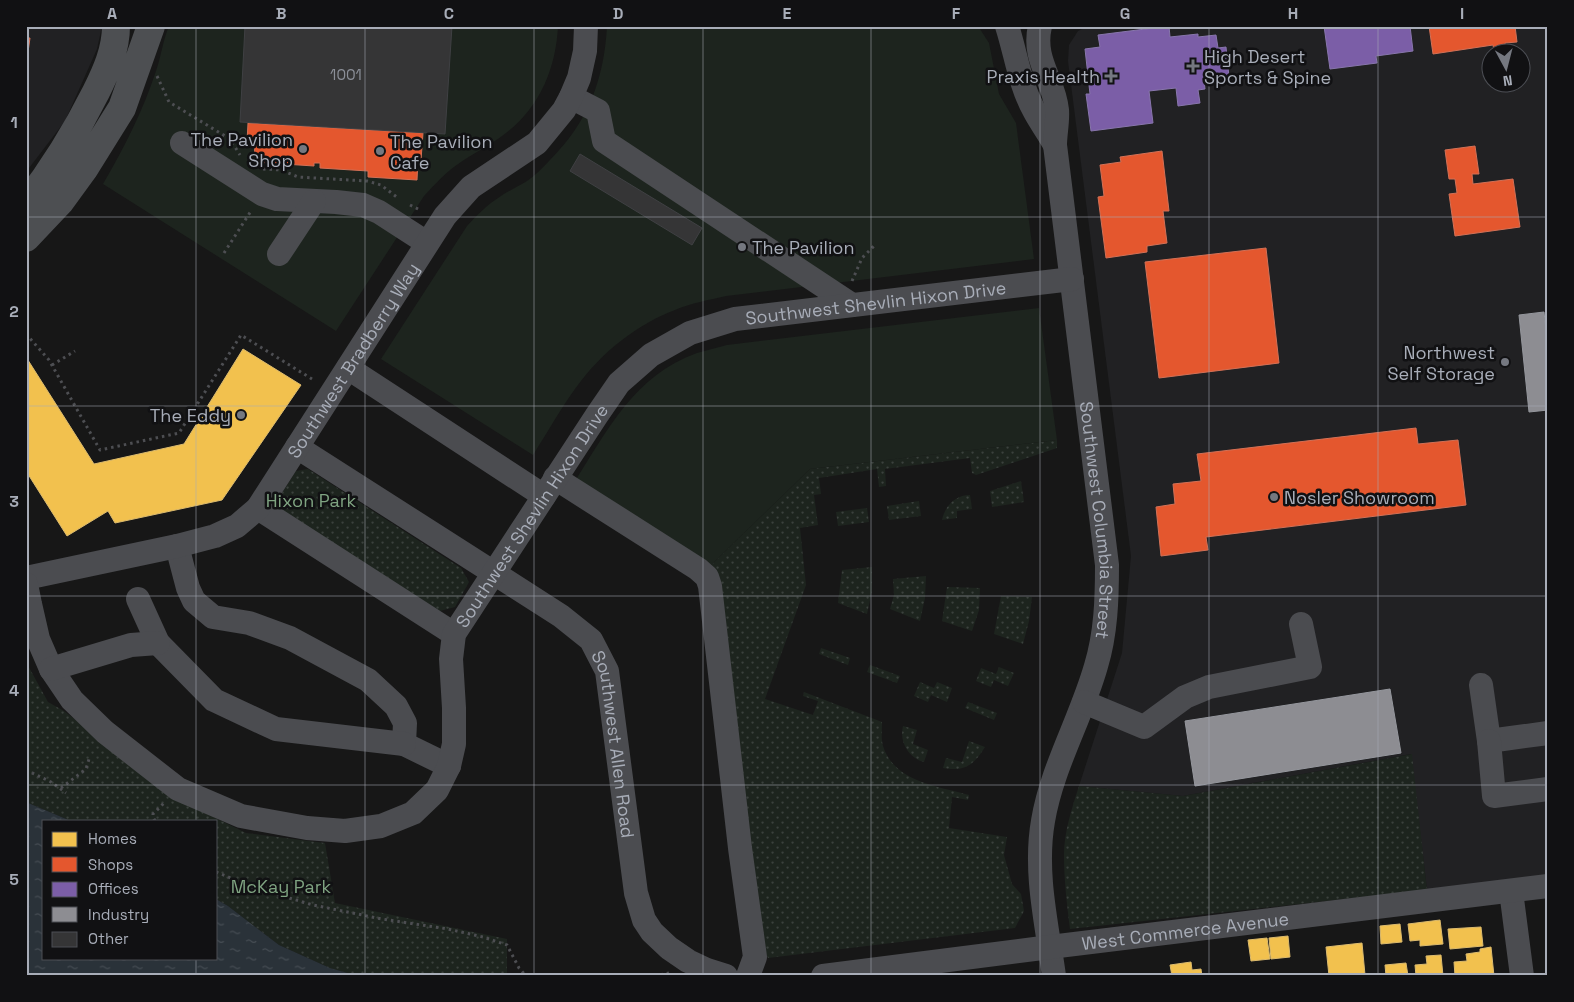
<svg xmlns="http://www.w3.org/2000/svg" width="1574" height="1002" font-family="'Space Grotesk',sans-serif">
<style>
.built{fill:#212123;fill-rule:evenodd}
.green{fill:url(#green-dots)}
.pitch{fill:#1d241e}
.water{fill:url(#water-ripples)}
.homes{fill:#f2c14e;stroke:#dcbb6e}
.shops{fill:#e4572e;stroke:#d27157}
.offices{fill:#7b5ea7;stroke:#8876ac}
.industry{fill:#8d8d92;stroke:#95979d}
.building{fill:#353536;stroke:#3f4043}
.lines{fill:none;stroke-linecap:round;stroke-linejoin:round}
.path{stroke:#4d4e52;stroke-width:3;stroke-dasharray:2.5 4;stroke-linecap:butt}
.minor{stroke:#4b4c50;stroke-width:24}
.major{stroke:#4d4f52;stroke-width:28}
.grid{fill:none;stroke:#a8adb8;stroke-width:1;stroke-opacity:0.55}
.poi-dot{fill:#757880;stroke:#111113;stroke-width:2}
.labels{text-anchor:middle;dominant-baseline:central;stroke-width:5;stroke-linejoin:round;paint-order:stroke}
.number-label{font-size:15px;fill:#8b8f98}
.poi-label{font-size:18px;fill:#a8adb8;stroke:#111113;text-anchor:start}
.street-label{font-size:18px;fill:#a8adb8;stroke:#111113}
.park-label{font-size:18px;fill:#7fa381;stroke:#111113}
.neatline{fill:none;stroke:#a8adb8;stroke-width:2}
.grid-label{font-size:16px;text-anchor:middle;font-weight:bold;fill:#a8adb8}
</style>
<defs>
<pattern id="green-dots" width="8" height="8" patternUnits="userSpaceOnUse" patternTransform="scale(1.25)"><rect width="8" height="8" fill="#1d241e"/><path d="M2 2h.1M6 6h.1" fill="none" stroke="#3b413d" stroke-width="1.8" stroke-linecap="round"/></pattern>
<pattern id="water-ripples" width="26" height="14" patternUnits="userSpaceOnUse" patternTransform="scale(1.25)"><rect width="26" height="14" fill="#2a3239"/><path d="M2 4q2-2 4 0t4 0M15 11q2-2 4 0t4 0" fill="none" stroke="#464d54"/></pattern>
</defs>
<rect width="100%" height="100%" fill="#171717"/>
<path class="built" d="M26,26H102L97,49L65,121L26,172Z
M1089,26H1548V875L1427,890L1411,754L1183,796L1079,786L1122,653L1131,556L1068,61L1069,45L1078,31ZM1492,52H1522V82H1492Z"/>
<path class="green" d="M1057,440V448L976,475L972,473L970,458L885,469L886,486L879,487L877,469L819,478L821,494L814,495L818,525L800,528L806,585L765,699L813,715L818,701L803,696L804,692L882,722C882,730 881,739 883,746C894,782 938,786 969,795L968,800L952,797L949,828L1007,837L1004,855L1012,884L1021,894L1024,911L1015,928L768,958L764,949L710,566L810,469Z
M308,469L461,568L469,582L455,607L440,611L282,511L280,496L296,471Z
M1021,481L1024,502L992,507L990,491Z
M970,495L972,509L957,511V518L942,520C945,506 955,495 970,495Z
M919,501L921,516L889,520L887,506Z
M867,508L869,522L838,526L836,512Z
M872,567V591L867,614L838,603L842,570Z
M926,576L925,598L920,621L890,609L894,595L893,579Z
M947,587L980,588L979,610L972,631L942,621Z
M1001,596L1032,597L1029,621L1023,644L994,634Z
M821,648L850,658L848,665L819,654Z
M26,662L48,702L64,711L183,802L246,833L325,843L335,903L507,939V976H358L330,968L279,945L228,906L216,899V821H71L26,802Z
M870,665L900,676L897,683L867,672Z
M999,667L1014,673L1008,686L994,680L991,687L976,681L981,668L996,674Z
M920,682L934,688L937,682L952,688L947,702L931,695L928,702L914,696Z
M968,702L997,713L994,720L965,708Z
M903,726L917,730L913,744L928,750L924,762C909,758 899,742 903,726Z
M969,741L985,747C974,765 965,772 943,768L946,758L962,762Z
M1412,754L1427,890L1070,929C1067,905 1064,880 1064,855C1064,832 1072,808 1079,786L1183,796Z"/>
<path class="pitch" d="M169,26H558C556,68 540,107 506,133C492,144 476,152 461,162C447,171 436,183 424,196L336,331L103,184C124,148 143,111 156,71C161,57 163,40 169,26Z
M607,26H978L989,43L999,94L1016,123L1034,259L726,296C709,300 691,303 675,310C638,324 605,350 581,381C563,404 549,430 533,455L381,359L467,226C477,215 488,204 501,196C510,190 519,186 527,181C536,175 543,167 550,160C588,122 604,80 607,26Z
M1039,308L1057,440L810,469L710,566L575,481C608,429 635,375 697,353C707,350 717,348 727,345Z"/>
<path class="water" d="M26,802L71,821H44V958H216V899L228,906L279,945L330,968L358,976H26Z"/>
<path class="homes" d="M243,349L301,385L222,500L115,523L108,511L67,536L26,471V357L94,464L184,444Z
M1440,920L1443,944L1420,946V940L1410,941L1408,924Z
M1400,924L1402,942L1381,944L1380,926Z
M1481,927L1483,946L1450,949L1448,929Z
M1288,936L1290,957L1271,959L1269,938Z
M1267,938L1270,959L1251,961L1248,940Z
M1362,943L1365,975L1329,976L1326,947Z
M1491,947L1494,976H1455L1454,962L1467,961L1466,954L1480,952V949Z
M1441,955L1443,976H1416L1415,965L1427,964L1426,956Z
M1191,962L1192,970L1201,969L1202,976H1172L1170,965Z
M1406,963L1408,976H1386L1385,965Z"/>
<path class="shops" d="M1429,26H1515L1517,42L1505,43L1506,50L1494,51L1493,45L1433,54Z
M26,38H30L26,66Z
M248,123L423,133L421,160H418L417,180L368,177V171L320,168V163H314V166L254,162L255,142H247Z
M1475,146L1479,174H1472L1473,184L1513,179L1520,227L1455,236L1449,194L1457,193L1455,179H1449L1445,150Z
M1162,151L1169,211H1163L1167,243L1147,246V252L1106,258L1098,197L1104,196L1100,165L1121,162L1120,157Z
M1266,248L1279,363L1159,378L1145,262Z
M1416,428L1418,444L1458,440L1466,505L1206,537L1208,550L1161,556L1156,507L1175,504L1173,484L1201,481L1197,454Z"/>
<path class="offices" d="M1169,26L1170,37L1198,34V37L1216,35L1218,48L1226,47L1229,77L1204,80L1205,89L1198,90L1200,103L1178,106L1176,88L1149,91L1153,123L1091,131L1086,94H1090L1085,49L1100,47L1098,35Z
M1324,26H1410L1413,51L1376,56L1377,63L1330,69Z"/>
<path class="industry" d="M1544,312L1548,348V410L1529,412L1519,315Z
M1390,689L1401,753L1195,786L1185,721Z"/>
<path class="building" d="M245,26H452L445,134L240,122Z
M580,154L702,228L692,245L570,171Z"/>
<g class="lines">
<path class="path" d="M157,76L169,102L230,139L240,155
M263,169L281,170L298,177L367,181L381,185L398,198
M410,205L420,210
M224,253L251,211
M852,281L862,258L876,244
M26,334L49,360L100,450L179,433L241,335L312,379
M52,365L75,351
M26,770L51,782L66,793
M61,788L86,769L89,759
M155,821L153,817V814L165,802
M216,872L255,888L313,905L382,919L448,929L483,937L507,945L519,968L526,976
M654,976L669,973"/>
<g class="minor">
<path d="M1007,26C1016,54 1020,86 1035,112C1041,123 1049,134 1055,145"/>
<path id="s1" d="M1040,26C1032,60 1054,79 1057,110C1058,121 1055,134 1055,145L1107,565C1107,599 1106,633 1096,666C1081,719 1052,767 1043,821C1034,872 1047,925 1054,976"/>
<path d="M571,97L598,111L604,141L852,305"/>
<path d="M182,143L262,194L277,199L336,202L363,205L379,212L427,243"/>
<path d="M279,254L314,201"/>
<path d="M348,368L544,496"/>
<path id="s2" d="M297,447L561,616L591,640L607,671L636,893L644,920L652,932L669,948L688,961L707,970L726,976"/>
<path d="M555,478L698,569L707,577L710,586L740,848L755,957L748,976"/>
<path d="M258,508L454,634"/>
<path d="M177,546L188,588L194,601L213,617L249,623L290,638L368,680L396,706L405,723L404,744L449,766"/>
<path id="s3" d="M26,578L177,546L215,536L237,526L258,508L445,216L471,187L537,143L564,110L571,97L579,78L585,51L586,26"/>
<path id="s4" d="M26,584L30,604L38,639L51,669L72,700L105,732L178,789L241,816L307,828L345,831L381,826L413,813L437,790L449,766L454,744V708L451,659L454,634L597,415L619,383L651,355L690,333L735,319L1072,279"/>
<path d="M138,599L158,643L214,700L276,729L404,744"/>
<path d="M51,669L131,645L158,643"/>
<path d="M1481,685L1489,741L1548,733"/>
<path d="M1084,702L1144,727L1185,697L1209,687L1310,667L1301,624"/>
<path d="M1489,741L1494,796L1548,789"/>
<path d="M1511,891L1522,976"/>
<path id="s5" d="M823,976L1050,947L1548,886"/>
</g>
<path class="major" d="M26,204C53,169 76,132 96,92C106,72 116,50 116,26
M26,238L60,202L84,169L122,108L151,26"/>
</g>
<path class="grid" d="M196,26V821M365,26V976M534,26V976M703,26V976M871,26V976M1040,26V976M1209,26V976M1378,26V976M26,217H1548M26,406H1548M26,596H1548M26,785H1548M196,958V976"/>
<g class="poi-dot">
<path d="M1190.5 58.5h5v5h5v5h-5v5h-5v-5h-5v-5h5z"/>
<path d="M1108.5 68.5h5v5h5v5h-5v5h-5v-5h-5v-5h5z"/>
<circle cx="303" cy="149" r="5"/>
<circle cx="380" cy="151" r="5"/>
<circle cx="742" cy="247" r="5"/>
<circle cx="1505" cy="362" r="5"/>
<circle cx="241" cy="415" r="5"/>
<circle cx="1274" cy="497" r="5"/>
</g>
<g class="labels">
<g class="number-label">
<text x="346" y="74">1001</text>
</g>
<g class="poi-label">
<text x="1204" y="56">High Desert<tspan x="1204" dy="21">Sports &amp; Spine</tspan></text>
<text x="1100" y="76" text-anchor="end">Praxis Health</text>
<text x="293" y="139" text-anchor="end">The Pavilion<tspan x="293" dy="21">Shop</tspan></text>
<text x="390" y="141">The Pavilion<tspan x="390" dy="21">Cafe</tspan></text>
<text x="752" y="247">The Pavilion</text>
<text x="1495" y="352" text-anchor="end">Northwest<tspan x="1495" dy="21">Self Storage</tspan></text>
<text x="231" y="415" text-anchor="end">The Eddy</text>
<text x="1284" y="497">Nosler Showroom</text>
</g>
<g class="street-label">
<text stroke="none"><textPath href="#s4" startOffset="1279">Southwest Shevlin Hixon Drive</textPath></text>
<text stroke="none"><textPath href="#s3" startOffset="421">Southwest Bradberry Way</textPath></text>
<text stroke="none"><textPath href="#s4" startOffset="844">Southwest Shevlin Hixon Drive</textPath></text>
<text stroke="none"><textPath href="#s1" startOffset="500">Southwest Columbia Street</textPath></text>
<text stroke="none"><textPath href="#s2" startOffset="460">Southwest Allen Road</textPath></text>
<text stroke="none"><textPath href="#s5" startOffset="365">West Commerce Avenue</textPath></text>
</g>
<g class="park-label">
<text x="311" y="500">Hixon Park</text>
<text x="281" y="886">McKay Park</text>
</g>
</g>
<rect width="1574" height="1002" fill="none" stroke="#111113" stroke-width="55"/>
<rect x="42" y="820" width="175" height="140" fill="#111113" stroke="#4d4f55"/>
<rect x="52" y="832" width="25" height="15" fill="#f2c14e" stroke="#4d4f55"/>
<text x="88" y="844" font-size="15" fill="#a8adb8">Homes</text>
<rect x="52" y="857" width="25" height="15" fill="#e4572e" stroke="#4d4f55"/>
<text x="88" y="870" font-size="15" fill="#a8adb8">Shops</text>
<rect x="52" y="882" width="25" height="15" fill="#7b5ea7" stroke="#4d4f55"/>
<text x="88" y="894" font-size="15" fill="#a8adb8">Offices</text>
<rect x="52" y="907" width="25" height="15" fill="#8d8d92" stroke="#4d4f55"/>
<text x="88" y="920" font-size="15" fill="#a8adb8">Industry</text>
<rect x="52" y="932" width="25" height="15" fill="#353536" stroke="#4d4f55"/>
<text x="88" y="944" font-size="15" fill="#a8adb8">Other</text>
<g transform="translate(1506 68) rotate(173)"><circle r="24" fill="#111113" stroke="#4d4f55"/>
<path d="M0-4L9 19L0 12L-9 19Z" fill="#757880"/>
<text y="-8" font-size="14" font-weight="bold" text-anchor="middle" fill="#a8adb8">N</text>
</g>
<rect x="28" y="28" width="1518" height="946" class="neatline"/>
<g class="grid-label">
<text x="112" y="19">A</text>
<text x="281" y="19">B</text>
<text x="449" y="19">C</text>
<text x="618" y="19">D</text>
<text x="787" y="19">E</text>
<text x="956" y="19">F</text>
<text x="1125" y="19">G</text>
<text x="1293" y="19">H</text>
<text x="1462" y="19">I</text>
<text x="14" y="128">1</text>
<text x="14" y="317">2</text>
<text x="14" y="507">3</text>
<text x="14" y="696">4</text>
<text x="14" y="885">5</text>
</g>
</svg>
